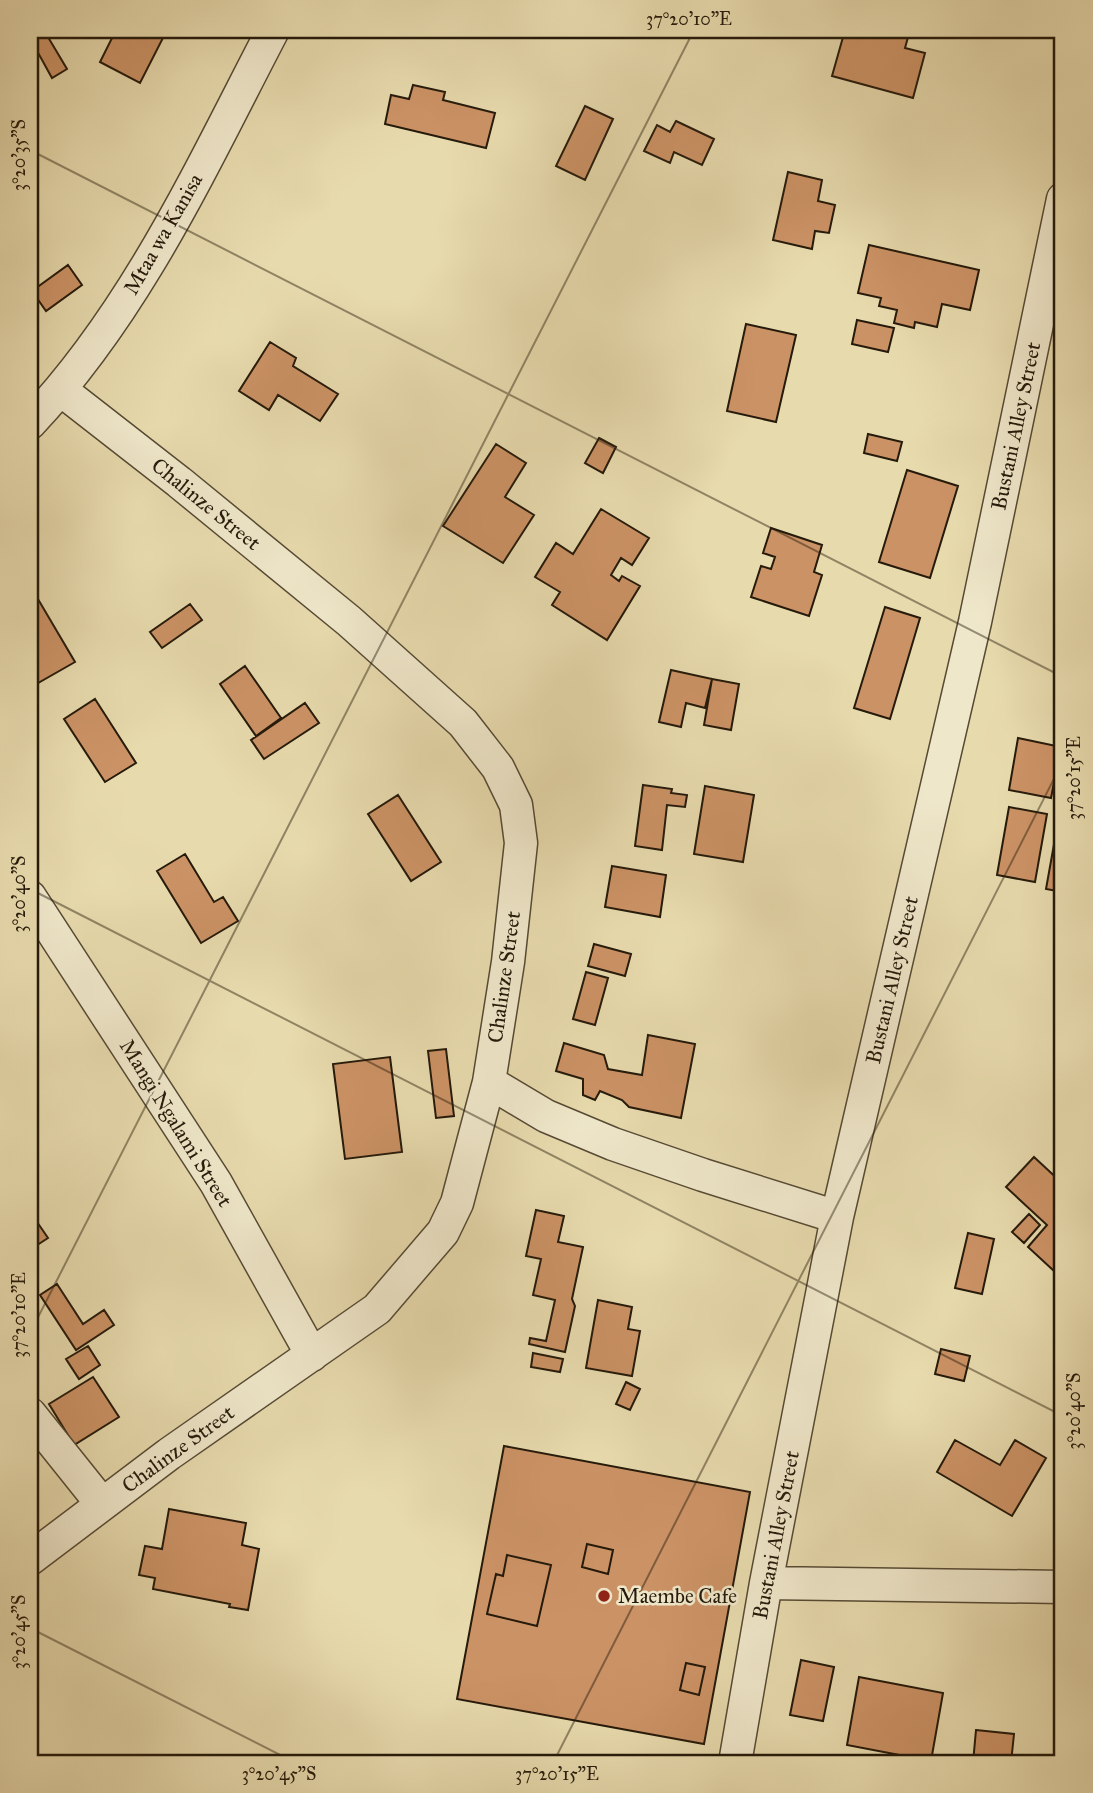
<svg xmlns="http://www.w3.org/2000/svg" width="1093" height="1793" font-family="'IM FELL Great Primer',serif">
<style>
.building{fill:#cb9265;stroke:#251a0b;stroke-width:2}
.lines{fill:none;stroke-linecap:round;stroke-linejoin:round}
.street-casing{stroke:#564a34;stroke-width:35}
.street{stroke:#efe7ca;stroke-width:32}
.ticks{fill:none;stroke:#251a0b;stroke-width:2;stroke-opacity:0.45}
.poi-dot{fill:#8f2418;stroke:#efe7ca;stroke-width:2.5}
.labels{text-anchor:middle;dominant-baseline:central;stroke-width:5;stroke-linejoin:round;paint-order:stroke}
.street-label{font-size:21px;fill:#251a0b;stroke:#efe7ca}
.poi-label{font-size:21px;fill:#251a0b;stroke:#efe7ca;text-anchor:start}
.neatline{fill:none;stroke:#251a0b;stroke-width:2.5}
.ticks-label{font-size:18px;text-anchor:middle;fill:#251a0b}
</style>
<rect width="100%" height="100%" fill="#e7daad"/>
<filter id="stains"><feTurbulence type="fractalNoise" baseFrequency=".00286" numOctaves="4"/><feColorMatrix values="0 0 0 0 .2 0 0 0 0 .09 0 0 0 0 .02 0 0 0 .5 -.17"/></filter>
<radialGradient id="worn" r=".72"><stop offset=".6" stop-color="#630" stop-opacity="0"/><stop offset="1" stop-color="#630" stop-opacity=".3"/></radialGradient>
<path class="building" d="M116,30H167L140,83L100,62Z
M845,30H910L905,48L925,53L913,98L832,76Z
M45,32L67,69L52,78L31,40Z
M413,85L445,92L443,100L495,113L486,148L385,124L391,95L409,99Z
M585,106L613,119L585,180L556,166Z
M676,121L714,139L702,165L674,152L670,163L644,151L657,125L670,132Z
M788,172L822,180L818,201L835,205L829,233L815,231L812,249L773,240Z
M869,245L979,270L970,310L942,304L937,327L915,322L914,328L894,323L897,310L879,306L881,298L858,293Z
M68,265L82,285L46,311L32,291Z
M857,320L894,328L888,352L852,344Z
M746,324L796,335L776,422L727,411Z
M270,342L296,358L293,366L338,394L320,421L278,395L269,410L239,391Z
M868,434L902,442L897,461L864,453Z
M599,438L616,447L603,473L585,463Z
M496,444L526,463L505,497L534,515L503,563L443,526Z
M907,470L958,486L930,578L879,562Z
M601,509L649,538L632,565L621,558L611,575L619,581L622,576L640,586L607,640L552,605L560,592L535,577L556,543L573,554Z
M771,528L822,545L814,572L822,575L809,616L751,597L761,566L771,569L775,557L763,553Z
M35,594L75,662L31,687L30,597Z
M190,604L202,620L162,648L150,632Z
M885,607L920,618L890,719L854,708Z
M245,666L281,718L256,736L220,684Z
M671,670L712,679L705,708L686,703L681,727L659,722Z
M712,679L739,684L731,730L704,725Z
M95,699L136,763L105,782L64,719Z
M305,703L319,723L264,759L251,740Z
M1018,738L1061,747L1051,798L1009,790Z
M643,785L672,789L671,793L687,795L685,807L667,805L662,850L635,846Z
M705,786L754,795L743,862L694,854Z
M398,795L441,862L411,881L368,814Z
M1009,807L1047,814L1035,882L997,875Z
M1058,822L1063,823V892L1046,889Z
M185,854L214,902L223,897L238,921L201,943L157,871Z
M612,866L666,875L660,917L605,907Z
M594,944L631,954L625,976L588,966Z
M586,972L608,978L595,1025L573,1019Z
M648,1035L695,1044L681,1118L629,1107L622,1100L600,1091L595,1100L583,1095V1079L556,1071L564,1043L604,1055L608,1069L642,1075Z
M446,1049L454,1116L436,1118L428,1051Z
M390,1057L402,1152L345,1159L333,1064Z
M1034,1157L1063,1184V1261L1054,1271L1028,1247L1047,1225L1006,1187Z
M536,1210L564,1216L558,1242L583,1247L572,1299L575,1306L565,1352L529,1344L530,1338L546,1341L555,1300L533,1295L541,1259L526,1256Z
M1029,1214L1040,1225L1024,1243L1012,1232Z
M35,1219L48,1238L31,1249L30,1222Z
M968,1233L994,1239L982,1294L955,1288Z
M57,1284L83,1324L104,1310L114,1325L76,1350L40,1295Z
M598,1300L632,1307L628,1329L640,1331L632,1376L586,1368Z
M88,1346L100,1365L79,1379L66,1359Z
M941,1349L970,1356L964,1381L935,1374Z
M533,1353L563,1359L560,1372L531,1367Z
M93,1377L119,1417L74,1445L49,1404Z
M626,1382L640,1389L630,1410L616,1404Z
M955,1440L1000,1465L1015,1440L1046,1458L1012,1516L937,1472Z
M504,1446L750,1492L704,1744L457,1699Z
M169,1509L246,1523L242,1545L259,1549L248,1610L229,1607L230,1604L153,1589L155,1578L139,1575L145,1546L162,1549Z
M587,1544L613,1550L608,1574L582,1567Z
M507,1555L551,1565L537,1626L487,1614L496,1574L503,1576Z
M801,1660L834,1667L823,1721L790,1715Z
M686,1663L705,1667L699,1695L680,1690Z
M859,1677L943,1693L931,1761L847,1745Z
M976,1730L1014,1734L1011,1763H973Z"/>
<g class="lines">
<defs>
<path id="street" d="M30,423C137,310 202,166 273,30
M30,897L216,1183L312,1355
M489,1082L546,1116L613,1144L703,1175L837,1217
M30,1414L102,1504
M30,1559L169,1454L377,1309L443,1232L457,1203L489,1082L508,962L521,843L516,805L498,768L463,723L349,621L179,482L61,390
M766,1583L1063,1587
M735,1763L766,1583L837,1217L975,622L1063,199"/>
</defs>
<use href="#street" class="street-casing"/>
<use href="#street" class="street"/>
</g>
<path class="ticks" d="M30,150L1063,677M30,889L1063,1416M30,1333L694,30M30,1628L296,1763M553,1763L1063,761"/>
<circle class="poi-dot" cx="604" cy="1596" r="7"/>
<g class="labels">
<g class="street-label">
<text transform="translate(163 234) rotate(-60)">Mtaa wa Kanisa</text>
<text transform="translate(1016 426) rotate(-78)">Bustani Alley Street</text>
<text transform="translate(206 504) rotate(39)">Chalinze Street</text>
<text transform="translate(504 977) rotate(-82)">Chalinze Street</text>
<text transform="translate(892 980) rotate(-77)">Bustani Alley Street</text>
<text transform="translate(176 1123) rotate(58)">Mangi Ngalami Street</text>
<text transform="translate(178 1449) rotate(-36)">Chalinze Street</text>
<text transform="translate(776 1535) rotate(-79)">Bustani Alley Street</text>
</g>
<g class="poi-label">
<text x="618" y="1596">Maembe Cafe</text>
</g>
</g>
<rect width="1093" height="1793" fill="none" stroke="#e7daad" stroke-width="77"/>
<rect x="38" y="38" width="1016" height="1717" class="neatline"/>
<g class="ticks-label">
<text x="689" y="25">37°20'10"E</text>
<text transform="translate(19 155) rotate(-90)" y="6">3°20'35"S</text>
<text transform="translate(1074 778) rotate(-90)" y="6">37°20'15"E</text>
<text transform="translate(19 894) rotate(-90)" y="6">3°20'40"S</text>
<text transform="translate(19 1315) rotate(-90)" y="6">37°20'10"E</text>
<text transform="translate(1074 1411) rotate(-90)" y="6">3°20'40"S</text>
<text transform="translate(19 1632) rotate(-90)" y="6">3°20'45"S</text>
<text x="279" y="1780">3°20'45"S</text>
<text x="557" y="1780">37°20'15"E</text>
</g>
<rect width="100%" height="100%" filter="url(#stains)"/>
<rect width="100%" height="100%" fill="url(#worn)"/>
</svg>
